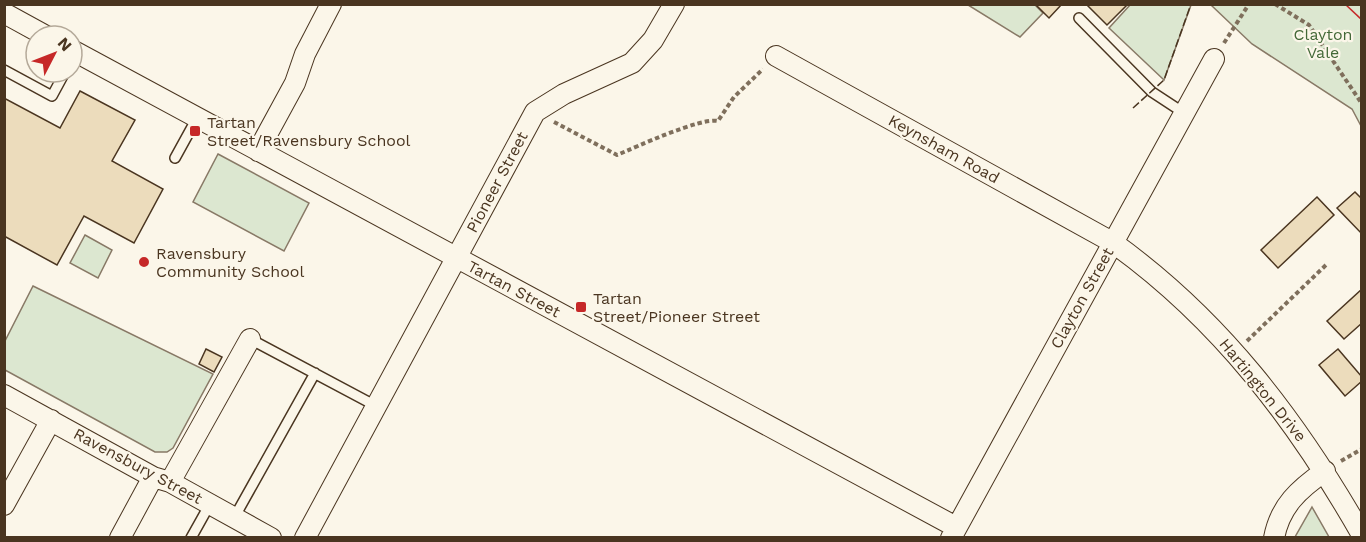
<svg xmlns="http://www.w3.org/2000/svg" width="1366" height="542" font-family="'Work Sans',sans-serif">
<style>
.green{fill:#dce7d0;stroke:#887966;stroke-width:1.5}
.building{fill:#ecdcbc;stroke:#4a3520;stroke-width:1.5}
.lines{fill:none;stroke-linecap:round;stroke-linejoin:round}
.lane-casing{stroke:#4a3520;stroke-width:12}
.street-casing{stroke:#4a3520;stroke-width:22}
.path{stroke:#7f6f5c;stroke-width:4;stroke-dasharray:4.5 3;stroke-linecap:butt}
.lane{stroke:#fbf6e9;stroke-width:9}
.street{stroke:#fbf6e9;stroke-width:20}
.fence{stroke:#4a3520;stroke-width:1.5;stroke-dasharray:8 3;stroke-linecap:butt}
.power{stroke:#c62828;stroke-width:1.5;stroke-dasharray:21 4.5 3 4.5;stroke-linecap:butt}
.poi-dot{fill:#c62828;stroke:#fbf6e9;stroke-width:2}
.labels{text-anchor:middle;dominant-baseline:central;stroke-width:4.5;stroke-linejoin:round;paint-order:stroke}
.park-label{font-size:16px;fill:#436837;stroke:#fbf6e9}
.poi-label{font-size:16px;fill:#4a3520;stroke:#fbf6e9;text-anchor:start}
.street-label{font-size:16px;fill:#4a3520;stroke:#fbf6e9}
</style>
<rect width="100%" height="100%" fill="#fbf6e9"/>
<path class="green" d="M968,5H1035L1043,13L1020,37Z
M1130,5H1191L1164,80L1109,28Z
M1211,5H1361V126L1352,109L1252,44Z
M218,154L309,203L284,251L193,202Z
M85,235L112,250L98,278L70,263Z
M33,286L213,374L173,448L167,452H155L5,370V341Z
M1312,507L1329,537H1295Z"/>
<path class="building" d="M1035,4H1062L1049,18Z
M1086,4H1128L1107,25Z
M80,91L135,120L112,161L163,189L134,243L84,216L57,265L4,236V98L60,128Z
M1355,192L1362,199V234L1337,208Z
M1317,197L1334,215L1278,268L1261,250Z
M1362,289V323L1344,339L1327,321Z
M206,349L222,357L214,372L199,364Z
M1338,349L1362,377V381L1345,396L1319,365Z"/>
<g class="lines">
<defs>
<path id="lane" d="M1079,18L1152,92L1184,113
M4,70L52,96L65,72
M175,158L197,118
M250,339L376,406
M234,518L315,373
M191,538L210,504"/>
<path id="street" d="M4,13L46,36
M72,50L956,527
M776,56L1112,242C1220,319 1297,421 1362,535
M258,151L295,83L305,54L331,4
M4,395L153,477L170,482L271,538
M170,482L250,339
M4,505L51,420
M120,538L153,477
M305,538L535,112L564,94L632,63L653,40L674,4
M951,538L1214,59
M1274,538C1280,506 1299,489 1325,471"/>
</defs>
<use href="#lane" class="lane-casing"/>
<use href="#street" class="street-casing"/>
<path class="path" d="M1275,4L1309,25L1362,104
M1224,43L1249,4
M554,122L617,155C636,147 701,117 718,121L734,97L763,69
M1247,341L1327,264
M1341,461L1362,449"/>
<use href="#lane" class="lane"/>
<use href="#street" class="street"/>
<path class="fence" d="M1133,108L1164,80L1191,4"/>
<path class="power" d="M1345,4L1362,20"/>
</g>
<g class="poi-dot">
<rect x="189" y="125" width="12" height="12" rx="3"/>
<circle cx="144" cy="262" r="6"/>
<rect x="575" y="301" width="12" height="12" rx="3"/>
</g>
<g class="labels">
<g class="park-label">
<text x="1323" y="34">Clayton<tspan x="1323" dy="18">Vale</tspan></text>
</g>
<g class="poi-label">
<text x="207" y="122">Tartan<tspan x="207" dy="18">Street/Ravensbury School</tspan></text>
<text x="156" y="253">Ravensbury<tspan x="156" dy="18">Community School</tspan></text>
<text x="593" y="298">Tartan<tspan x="593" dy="18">Street/Pioneer Street</tspan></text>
</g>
<g class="street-label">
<text transform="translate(944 149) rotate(29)">Keynsham Road</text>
<text transform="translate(497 182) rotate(-62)">Pioneer Street</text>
<text transform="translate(514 289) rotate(28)">Tartan Street</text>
<text transform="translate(1082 298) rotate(-61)">Clayton Street</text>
<text transform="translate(1263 390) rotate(51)">Hartington Drive</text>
<text transform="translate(138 466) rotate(28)">Ravensbury Street</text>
</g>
</g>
<rect width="1366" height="542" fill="none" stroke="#4a3520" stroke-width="12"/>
<g transform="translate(54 54) rotate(48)"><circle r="28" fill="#fbf6e9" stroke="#b4a999" stroke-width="1.5"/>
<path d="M0-4.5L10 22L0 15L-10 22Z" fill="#c62828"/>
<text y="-9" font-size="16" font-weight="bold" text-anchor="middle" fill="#4a3520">N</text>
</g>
</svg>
